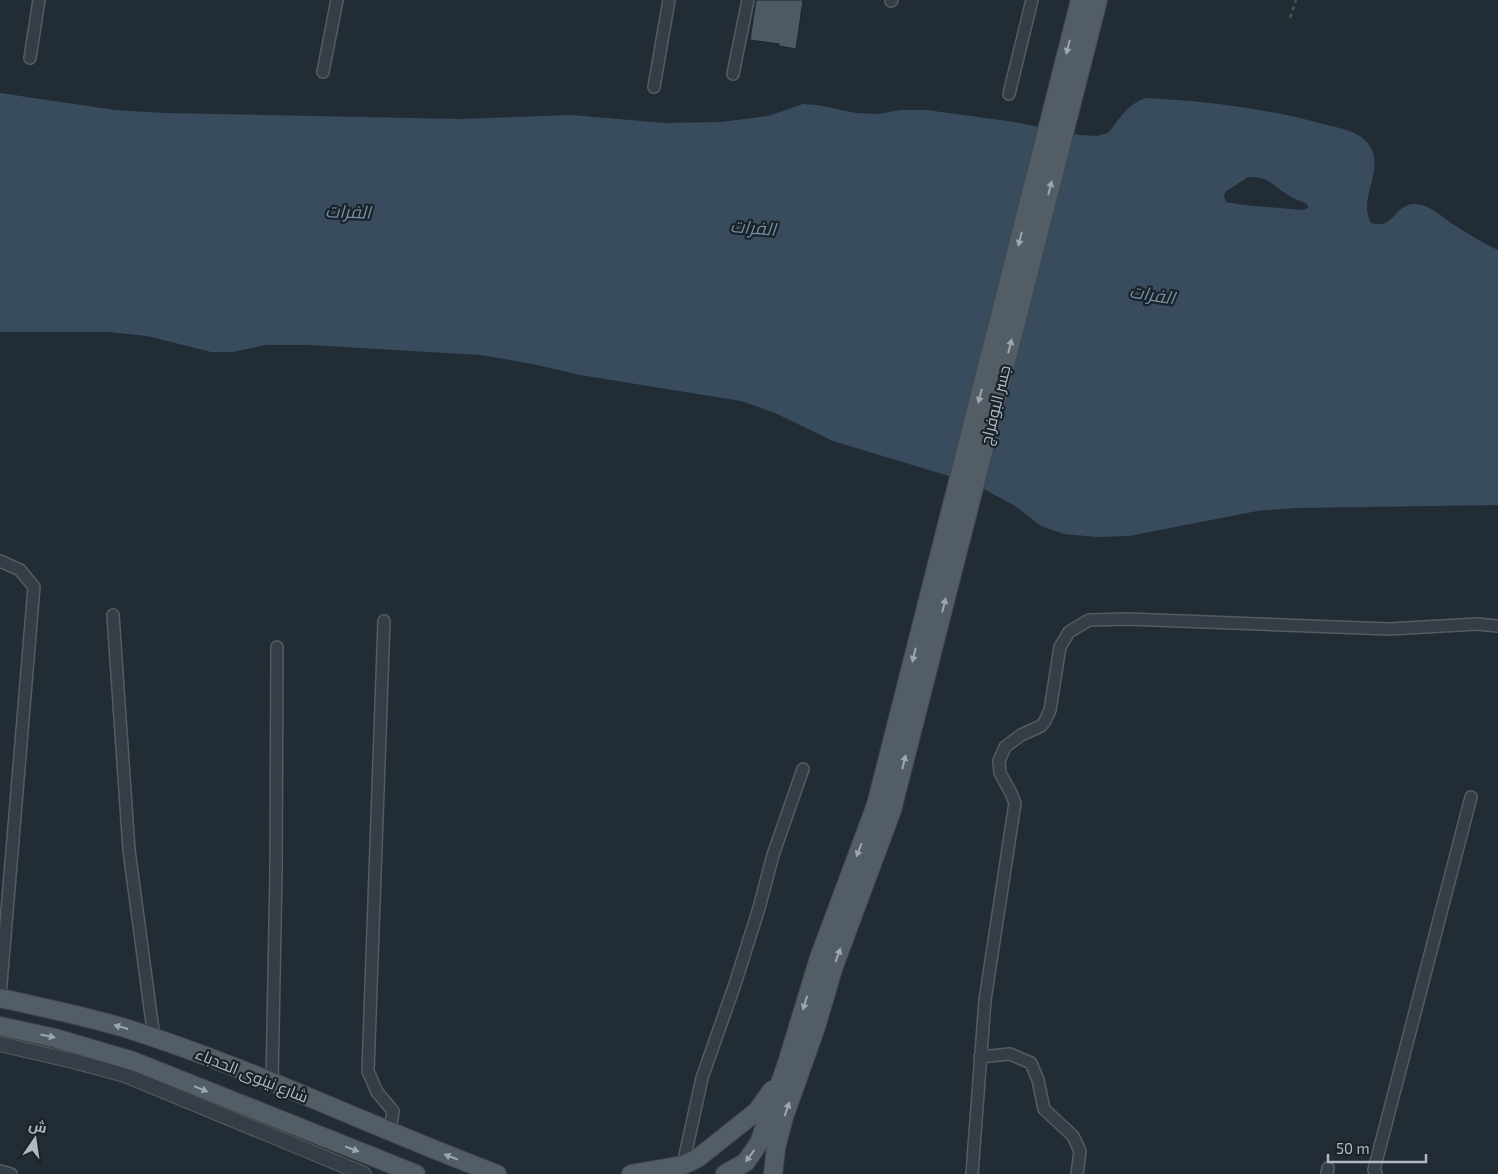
<svg xmlns="http://www.w3.org/2000/svg" width="1498" height="1174" font-family="'Exo 2',Cairo,sans-serif">
<rect width="100%" height="100%" fill="#222c35"/>
<path fill="#394c5d" fill-rule="evenodd" d="M0,93l115,17 49,3 296,6 111,-4 94,8 56,-1 47,-6 35,-12 14,1 39,8 23,1 21,-4h26l82,11 72,14 17,1 11,-3c14,-16 16,-26 37,-35 60,3 120,10 178,26 15,4 38,7 47,22 15,26 -13,53 1,77 23,7 23,-18 43,-19 15,0 26,11 37,19 15,9 31,20 47,27v255l-203,3 -38,3 -128,25 -32,1 -33,-3 -23,-8 -26,-20 -40,-22 -142,-43 -58,-28 -34,-12 -161,-26 -47,-11 -53,-9 -170,-10h-45l-32,7h-22l-64,-16 -38,-4h-109zM1248,177c23,0 23,8 40,18 6,4 13,6 19,9l1,4 -5,2 -60,-5 -17,-3 -2,-5 1,-5z"/>
<path fill="#4d5964" stroke="#1d252c" d="M756,0h47l-7,49 -17,-3v-2l-29,-4z"/>
<g fill="none" stroke-linecap="round" stroke-linejoin="round">
<defs>
<path id="minor" d="M891,1l1,-1
M30,58l9,-58
M323,72l14,-72
M733,74l15,-74
M654,87l15,-87
M1009,94l23,-94
M0,561l20,9 14,17 -34,409
M113,615l16,235 25,188
M384,621l-16,450 9,21 16,19 -3,20
M980,1057l30,-3 21,9 7,17 6,29 29,27 7,15 -3,23
M272,1082l4,-210 1,-225
M683,1165l19,-87 33,-94 24,-76 14,-53 30,-86
M0,1171l11,3
M972,1174l13,-174 30,-197 -4,-10 -11,-20 -1,-12 6,-14 16,-12 20,-9 4,-5 5,-11 10,-63 9,-15 20,-12 39,-1 261,10 88,-5 21,2
M1327,1174l1,-6
M1376,1174l-2,-4 97,-373"/>
<path id="tertiary" d="M0,1044l73,17 52,14 239,99"/>
<path id="primary" d="M0,998c42,9 84,18 125,30 127,40 247,99 372,146
M0,1026l55,12 78,23 283,113
M631,1174l52,-9 15,-7 59,-47 15,-21
M725,1174l21,-12 13,-19 28,-80 32,-105 57,-153 204,-805
M773,1174l3,-26 8,-31 31,-87 19,-64 58,-156 206,-810"/>
</defs>
<use href="#minor" stroke="#535c63" stroke-width="14"/>
<use href="#tertiary" stroke="#535c63" stroke-width="16"/>
<use href="#primary" stroke="#3f474f" stroke-width="20"/>
<path stroke="#435555" stroke-width="2.5" stroke-dasharray="4 4" stroke-linecap="butt" d="M1290,18l6,-18"/>
<use href="#minor" stroke="#353e46" stroke-width="11"/>
<use href="#tertiary" stroke="#353e46" stroke-width="14"/>
<use href="#primary" stroke="#535d66" stroke-width="18"/>
</g>
<defs><path id="oneway-solid" d="M-6-.8H1V-3.2L6.5 0L1 3.2V.8H-6Z" transform="scale(1.25)"/></defs>
<g fill="#9da7b0">
<use href="#oneway-solid" transform="translate(1068 47) rotate(104)"/>
<use href="#oneway-solid" transform="translate(1050 188) rotate(-76)"/>
<use href="#oneway-solid" transform="translate(1020 239) rotate(104)"/>
<use href="#oneway-solid" transform="translate(1010 346) rotate(-76)"/>
<use href="#oneway-solid" transform="translate(980 396) rotate(104)"/>
<use href="#oneway-solid" transform="translate(944 605) rotate(-76)"/>
<use href="#oneway-solid" transform="translate(914 655) rotate(104)"/>
<use href="#oneway-solid" transform="translate(904 762) rotate(-76)"/>
<use href="#oneway-solid" transform="translate(859 850) rotate(111)"/>
<use href="#oneway-solid" transform="translate(838 955) rotate(-70)"/>
<use href="#oneway-solid" transform="translate(805 1003) rotate(107)"/>
<use href="#oneway-solid" transform="translate(121 1027) rotate(-164)"/>
<use href="#oneway-solid" transform="translate(48 1036) rotate(12)"/>
<use href="#oneway-solid" transform="translate(201 1089) rotate(22)"/>
<use href="#oneway-solid" transform="translate(787 1109) rotate(-71)"/>
<use href="#oneway-solid" transform="translate(352 1149) rotate(21)"/>
<use href="#oneway-solid" transform="translate(750 1156) rotate(126)"/>
<use href="#oneway-solid" transform="translate(451 1157) rotate(-159)"/>
</g>
<g text-anchor="middle" stroke-width="4.5" stroke-linejoin="round" paint-order="stroke">
<g font-size="16" fill="#b0b9c2" stroke="#1b232a">
<text transform="translate(995 405) rotate(-76)" y="6">جسر البوفراج</text>
<text transform="translate(252 1075) rotate(22)" y="6">شارع نينوى الحدباء</text>
</g>
<g font-size="18" font-style="italic" fill="#738da3" stroke="#1b232a">
<text transform="translate(348 212) rotate(2)" y="6">الفرات</text>
<text transform="translate(753 228) rotate(5)" y="6">الفرات</text>
<text transform="translate(1152 295) rotate(9)" y="6">الفرات</text>
</g>
</g>
<g transform="translate(35 1139) rotate(13)" stroke="#1b232a" stroke-width="4" paint-order="stroke">
<path d="M0-4L9 19L0 12L-9 19Z" fill="#b0b9c2"/>
<text y="-8" font-size="14" font-weight="bold" text-anchor="middle" fill="#b0b9c2">ش</text>
</g>
<path d="M1328 1154v8h98v-8" fill="none" stroke="#b0b9c2" stroke-width="2.5"/>
<text x="1336" y="1154" font-size="15" fill="#b0b9c2" stroke="#1b232a" stroke-width="4" paint-order="stroke">50 m</text>
</svg>
